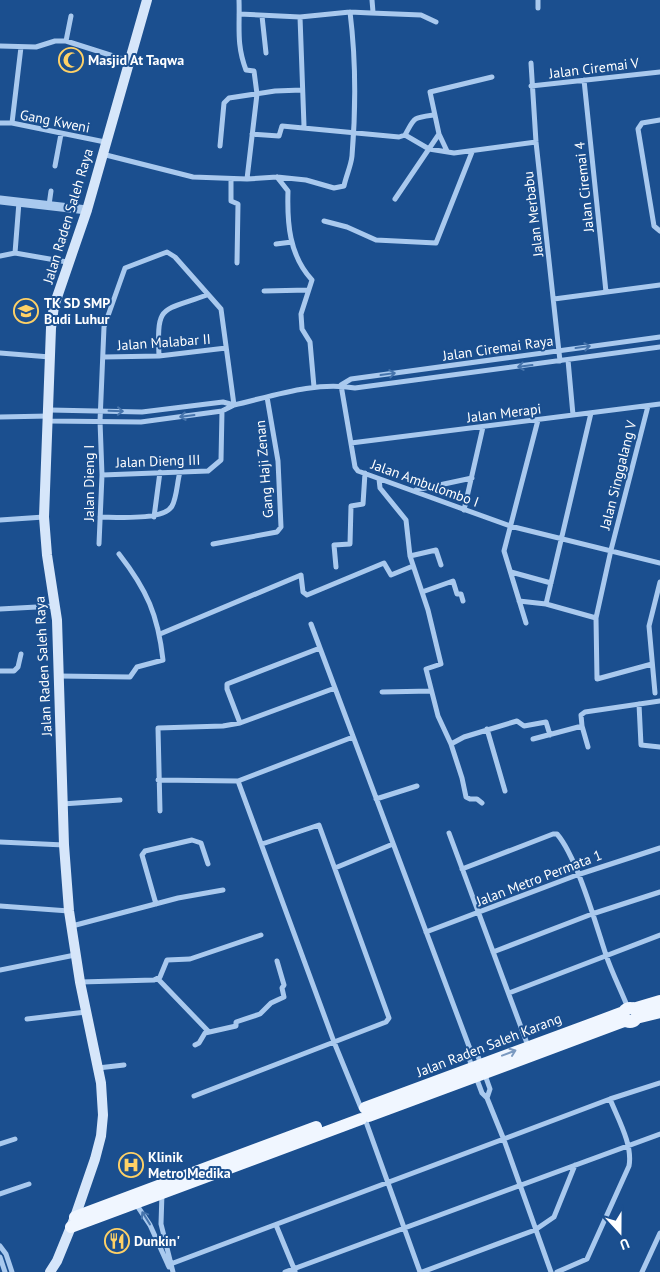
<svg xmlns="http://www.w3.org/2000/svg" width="660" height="1272" font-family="'PT Sans',sans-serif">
<rect width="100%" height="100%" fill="#1b4f8f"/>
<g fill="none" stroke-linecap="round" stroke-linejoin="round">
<path stroke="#a9c9ee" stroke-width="5" d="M239,0c1,26 -3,44 7,70l8,1 3,23 -10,85
M538,8v-8
M371,13l50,2 15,7
M239,14l61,3 50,-5 21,1 2,-1 -1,-12
M262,16l4,37
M300,17l4,109
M66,41l5,-25
M0,46l36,1 19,-6h11l63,20
M531,63l5,79 24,219
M584,80l22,212
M531,86l129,-14
M660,120l-18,3 -4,6 16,97 6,5
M0,123h12l93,19
M12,123l9,-76
M252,134l27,2 3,-10 117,11 6,-2c10,-18 7,-17 29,-20
M405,135l24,14 25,4 82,-11
M220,146l4,-43 5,-5 46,-7 27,-1
M447,151l-8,-17 -9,-42 62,-15
M102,154l91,23 54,2 30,-2 29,3 28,8 10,-2c2,-10 7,-20 8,-30 4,-49 4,-96 -2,-144
M55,166l6,-32
M277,177l11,14c-1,32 1,64 24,89l-11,34 1,15 8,13 4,45
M231,179v22l7,3 -1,59
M395,199l44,-65
M49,205l2,-14
M324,221l23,6 29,13 60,3 36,-91
M276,244l16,-2
M15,253l4,-51
M0,256l15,-3 52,9
M264,291l44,-1
M554,299l106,-14
M0,353l50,4
M159,356c-2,-52 1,-44 48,-61
M104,357l55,-1 67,-8
M568,360l5,55
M341,385l14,82 3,4 152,55 150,37
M341,385l10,-6 309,-42
M648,406l-37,144 -15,68 1,61 55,-15
M50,410l92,2 81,-10 11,3
M0,417l49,-1
M49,421l92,1 81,-11 12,-6c39,-9 81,-24 121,-17l305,-41
M351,443l309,-39
M102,475l106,-4 13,-11 1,-49
M379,479l1,9 26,32 4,36 18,54 13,54 -15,5 12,47 13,28 11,34 4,19 4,2h7l5,4
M416,490l56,-12
M464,510l19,-83
M100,517c15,0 64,4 72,-11 5,-9 5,-24 8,-34
M154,517l6,-45
M0,520l44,-3
M99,544l3,-69 -2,-54 4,-94 21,-59 42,-16 8,5 46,52 13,96
M213,544l64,-12 4,-5 -3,-66 -11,-64
M410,556l26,-6 5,15
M336,567l-2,-22 16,-1 1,-38 12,-2 2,-31
M511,572l40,11
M422,592l31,-11 4,13h4l2,7
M519,601l27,3 50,14
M546,604l45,-191
M0,609l55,-3
M526,623l-22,-72 34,-131
M311,624l159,425 -1,9 3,9
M160,634l141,-59 2,17 4,3 77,-32 7,12 22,-9
M0,671h14l4,-4 3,-13
M59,676l71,1 7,-10 26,-7c-5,-45 -16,-70 -44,-106
M382,692l49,-1
M655,693l-6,-67 11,-44
M639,704l2,41 19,2
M240,723l-13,-34v-5l93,-36
M487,729l18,62
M533,739l49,-13
M451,744l13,-7 53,-16 7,5 22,-4 4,13
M588,747l-6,-21 -1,-11 4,-3 75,-11
M158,780l80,1 115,-44
M238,781l96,261 27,66
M376,799l41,-13
M62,804l58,-4
M160,811l-2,-83 65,-2 17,-3 95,-35
M449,833l79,213
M0,842l64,3
M335,868l58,-24
M462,869l91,-35h4c20,23 39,91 49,121 6,18 15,35 22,53
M156,904l-14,-49 3,-4 47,-11 9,3 7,21
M0,906l69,5
M72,926l106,-28 45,-8
M426,932l151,-57 83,-27
M493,952l99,-38 68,-22
M0,970l75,-15
M158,979l50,52
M80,982l74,-2 6,-3 7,-17 23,-1 71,-24
M509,993l151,-58
M27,1019l59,-7
M195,1045l4,-2 6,-10 31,-7v-4l24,-8 11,-11 13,-6 -2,-9 2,-3 -7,-24
M470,1049l7,5 4,10
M98,1068l26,-3
M485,1075l5,14 -3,9
M476,1077l6,16 5,5 17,42 47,132
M194,1096l192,-74 3,-4 -70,-193 -57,19
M365,1119l55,153
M0,1144l15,-5
M162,1193l-1,31 12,48
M0,1194l29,-10
M136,1204l14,21 19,42
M276,1225l19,46
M0,1246l6,8 6,18
M0,1257l5,15
M168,1265l442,-166 50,-16
M285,1272l375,-138
M422,1272l113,-42 19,-13 21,-52
M557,1272l30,-13 42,-93c4,-21 -11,-47 -19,-67
M642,1272l18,-39"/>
<path stroke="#a9c9ee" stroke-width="9" d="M0,200l87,10"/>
<path stroke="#d6e6fa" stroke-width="10" d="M50,1272l7,-11 18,-44 20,-58 6,-23 2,-21 -2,-32 -21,-101 -11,-71 -5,-66 -7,-225 -10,-65 -3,-38 7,-189 3,-22 33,-96 60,-210"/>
<path stroke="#f0f6ff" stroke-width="12" d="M623 1015a7 7 0 1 1 14 0a7 7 0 1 1-14 0Z
M633,1009l27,-8
M636,1018l24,-6
M365,1108l259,-96
M369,1116l258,-96
M75,1217l241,-90
M71,1227l290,-108"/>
</g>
<defs><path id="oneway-shaft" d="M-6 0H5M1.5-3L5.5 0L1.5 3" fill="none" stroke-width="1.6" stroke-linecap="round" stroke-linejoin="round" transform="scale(1.25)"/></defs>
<g stroke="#4674ac">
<use href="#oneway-shaft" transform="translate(583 347) rotate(-8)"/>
<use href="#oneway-shaft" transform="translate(525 366) rotate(173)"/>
<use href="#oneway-shaft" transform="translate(388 374) rotate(-8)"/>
<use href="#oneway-shaft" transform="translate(116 411) rotate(2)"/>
<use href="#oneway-shaft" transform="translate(187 416) rotate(173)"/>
<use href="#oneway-shaft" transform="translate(146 1218) rotate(-122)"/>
</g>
<use stroke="#7b9ac1" href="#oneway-shaft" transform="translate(509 1053) rotate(-21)"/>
<defs>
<symbol id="mosque-ring" viewBox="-11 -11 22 22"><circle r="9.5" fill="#1b4f8f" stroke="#ffd166" stroke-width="1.5"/><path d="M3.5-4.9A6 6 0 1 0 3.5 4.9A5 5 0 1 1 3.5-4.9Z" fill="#ffd166"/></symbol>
<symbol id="school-ring" viewBox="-11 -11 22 22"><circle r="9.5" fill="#1b4f8f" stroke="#ffd166" stroke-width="1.5"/><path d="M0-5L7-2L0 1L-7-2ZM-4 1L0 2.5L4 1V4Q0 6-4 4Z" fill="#ffd166"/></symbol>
<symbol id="hospital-ring" viewBox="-11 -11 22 22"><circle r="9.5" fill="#1b4f8f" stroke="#ffd166" stroke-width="1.5"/><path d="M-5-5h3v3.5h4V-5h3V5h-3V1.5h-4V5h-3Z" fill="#ffd166"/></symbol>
<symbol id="restaurant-ring" viewBox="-11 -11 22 22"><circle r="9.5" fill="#1b4f8f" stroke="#ffd166" stroke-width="1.5"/><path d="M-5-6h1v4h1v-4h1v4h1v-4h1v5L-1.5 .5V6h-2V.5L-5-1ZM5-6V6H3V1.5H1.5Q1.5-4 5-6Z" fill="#ffd166"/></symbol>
</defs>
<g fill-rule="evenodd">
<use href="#mosque-ring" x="57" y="46" width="28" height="28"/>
<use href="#school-ring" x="12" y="297" width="28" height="28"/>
<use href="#hospital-ring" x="117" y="1151" width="28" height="28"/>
<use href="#restaurant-ring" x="103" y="1227" width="28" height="28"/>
</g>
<g text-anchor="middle" stroke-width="4" stroke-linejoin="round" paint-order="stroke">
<g font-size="14" font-weight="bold" fill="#fff" stroke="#1b4f8f" text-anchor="start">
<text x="88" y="65">Masjid At Taqwa</text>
<text x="44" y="308">TK SD SMP<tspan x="44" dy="16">Budi Luhur</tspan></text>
<text x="148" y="1162">Klinik<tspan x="148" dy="16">Metro Medika</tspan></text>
<text x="134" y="1246">Dunkin'</text>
</g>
<g font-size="14" fill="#fff" stroke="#1b4f8f">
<text transform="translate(594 68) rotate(-7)" y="5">Jalan Ciremai V</text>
<text transform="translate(55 121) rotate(11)" y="5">Gang Kweni</text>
<text transform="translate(584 187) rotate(-96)" y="5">Jalan Ciremai 4</text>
<text transform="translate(533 214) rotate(-97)" y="5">Jalan Merbabu</text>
<text transform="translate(68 216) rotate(-73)" y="5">Jalan Raden Saleh Raya</text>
<text transform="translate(164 342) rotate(-4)" y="5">Jalan Malabar II</text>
<text transform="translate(498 348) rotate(-8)" y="5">Jalan Ciremai Raya</text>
<text transform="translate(504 413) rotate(-7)" y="5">Jalan Merapi</text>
<text transform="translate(158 461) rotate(-2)" y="5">Jalan Dieng III</text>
<text transform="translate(264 469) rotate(-95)" y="5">Gang Haji Zenan</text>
<text transform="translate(618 475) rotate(-76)" y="5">Jalan Singgalang V</text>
<text transform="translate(89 483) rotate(-90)" y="5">Jalan Dieng I</text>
<text transform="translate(425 483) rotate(20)" y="5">Jalan Ambulombo I</text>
<text transform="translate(43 666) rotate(-93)" y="5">Jalan Raden Saleh Raya</text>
<text transform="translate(539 878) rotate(-21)" y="5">Jalan Metro Permata 1</text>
<text transform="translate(489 1045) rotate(-21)" y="5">Jalan Raden Saleh Karang</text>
</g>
</g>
<g transform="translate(620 1232) rotate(159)" stroke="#1b4f8f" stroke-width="4" paint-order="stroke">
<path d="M0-4L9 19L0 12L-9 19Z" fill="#ffffff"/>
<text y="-8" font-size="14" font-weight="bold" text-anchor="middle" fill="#ffffff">U</text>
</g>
</svg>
